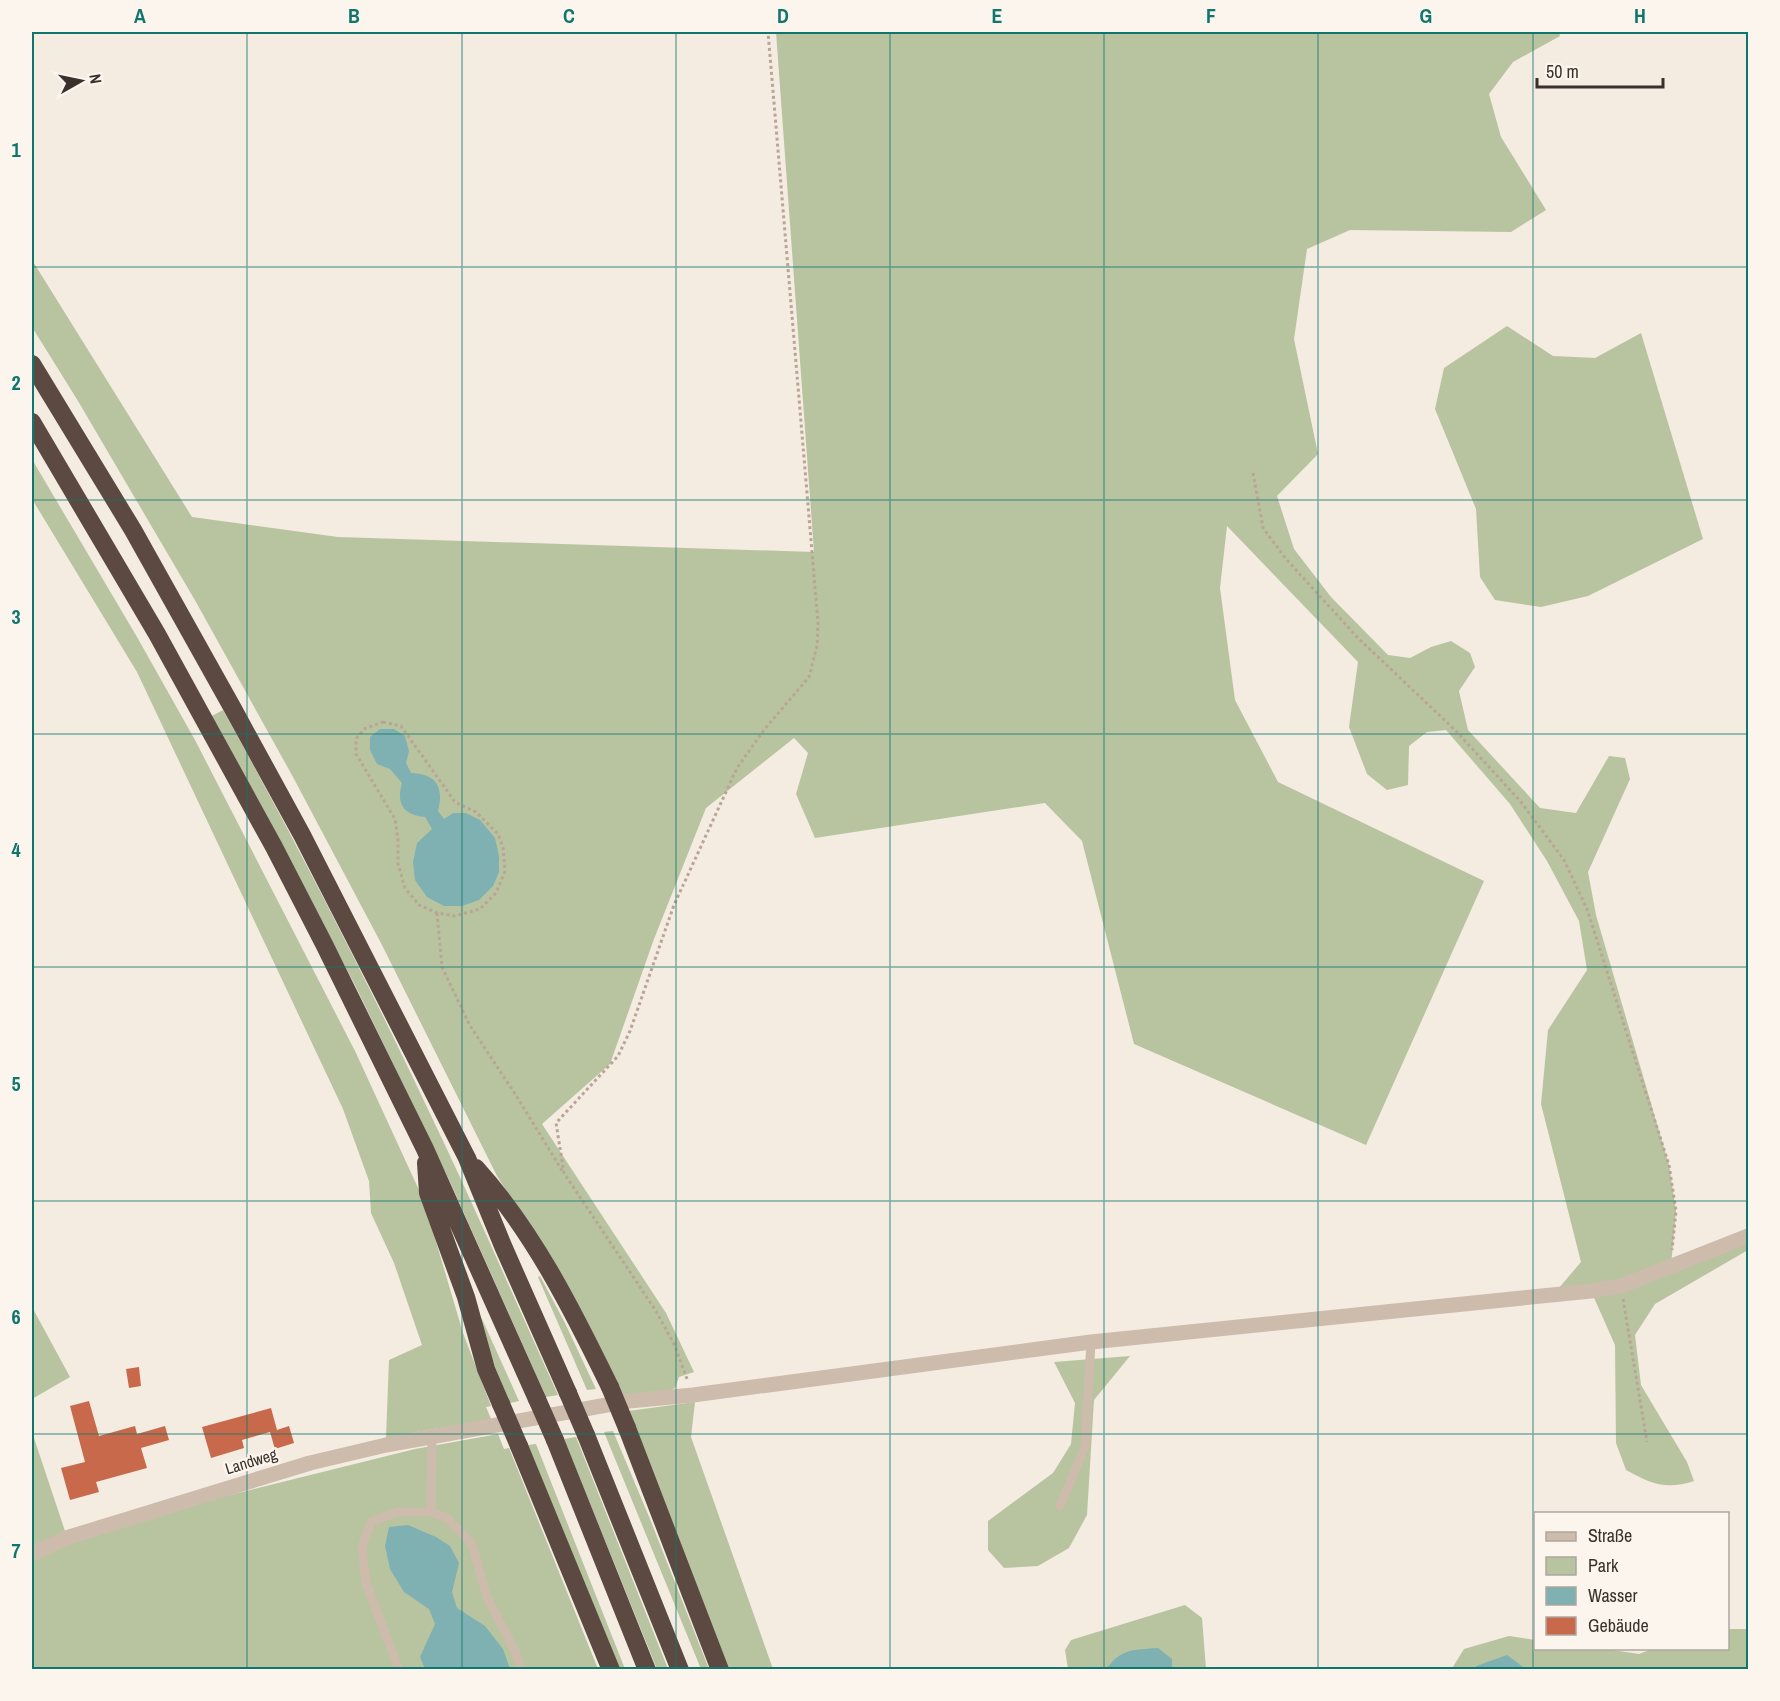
<svg xmlns="http://www.w3.org/2000/svg" width="1780" height="1701" font-family="'Archivo Narrow',sans-serif">
<rect width="100%" height="100%" fill="#f4ebe1"/>
<path fill="#b8c4a0" d="M776,32h783l1,4 -47,26 -24,32 12,43 45,73 -35,22 -161,-2 -43,19 -13,90 24,115 -41,42 17,53 37,48 57,58 22,3 21,-11 20,-6 19,12 5,14 -16,24 9,39 72,78 36,5 33,-57 16,2 5,21 -42,93 8,43 73,250 7,46 -5,55 77,-30v14l-93,54 -20,31 6,50 46,77 7,19c-28,9 -43,3 -68,-11l-10,-27 -1,-98 -24,-54 -38,4 28,-33 -40,-158 7,-74 39,-60 -8,-49 -32,-60 -37,-57 -64,-74 -19,2 -18,14 -1,39 -21,5 -20,-16 -18,-47 9,-65 -131,-136 -7,62 15,112 43,82 206,99 -118,264 -232,-101 -52,-203 -37,-38 -230,35 -19,-44 12,-41 -14,-15 -88,70 -52,131 -44,125 -68,60 124,189 28,59 -15,5 -4,11 -8,5 -43,5 -56,-108 -71,-114 -115,-231 -89,-168 -97,-175 -118,-201 -46,-74v-67l160,257 146,20 476,15z
M1507,326l46,30 42,2 46,-25 62,206 -115,57 -47,11 -46,-7 -15,-23 -4,-68 -41,-100 9,-41z
M33,461l104,176 58,103 161,313 68,148 39,132 28,73 -5,1 6,14 -59,8 -47,9 3,-78 33,-15 -28,-82 -23,-50 -2,-32 -26,-72 -206,-437 -105,-173z
M223,710c79,142 152,286 221,433 39,83 76,168 114,252l-12,2 -95,-213 -96,-199 -143,-269z
M540,1276l25,47 31,66 -9,1 -49,-113z
M32,1307l38,70 -38,22z
M479,1319h3l37,82 -9,2 -20,-48z
M1130,1356l-36,44 -7,115 -18,33 -31,18 -34,2 -16,-18v-29l65,-48 18,-29 4,-41 -21,-41z
M695,1402l-4,35 82,232h-45l-100,-258z
M613,1431l37,88 59,150h-8l-97,-237z
M32,1432l37,111 157,-47 189,-47 83,-15 6,15 5,-1 89,221h-566z
M576,1437l92,232h-11l-93,-230z
M536,1444l89,225h-5l-92,-224z
M1185,1605l17,13 4,51h-34v-10l-61,4 -5,6h-38l-3,-19 6,-10z
M1728,1629h20v40h-222l-19,-13 -31,10 -2,3 -23,1 13,-21 45,-13 26,4 1,8h63l40,6 13,-5 76,-1z"/>
<path fill="#7fb0b2" d="M380,729h14l11,7 4,15 -3,12 5,10c26,1 33,14 27,38l6,8 9,-6h13l14,7 15,18 4,18v16l-6,14 -14,14 -17,6h-18l-17,-9 -12,-17 -2,-18 4,-19 15,-14 -7,-12c-22,-2 -29,-13 -23,-34l-12,-14 -13,-5 -7,-14v-13z
M408,1525l28,12 14,9 9,17 -7,29 5,16 28,18 18,23 7,20h-85l-5,-12 15,-33 -6,-15 -25,-17 -14,-23 -5,-23 4,-19z
M1158,1648l14,11v10h-66c16,-21 27,-19 52,-21z
M1507,1655l19,14h-52l2,-3z"/>
<path fill="#c8694b" d="M139,1367l2,19 -12,2 -3,-19z
M89,1401l10,35 36,-10 2,8 28,-8 4,14 -28,8 6,20 -51,14 3,10 -29,8 -9,-32 24,-6 -15,-56z
M271,1408l6,22 12,-4 5,17 -19,6 -5,-17 -28,8 2,8 -33,10 -9,-31z"/>
<g fill="none" stroke-linecap="round" stroke-linejoin="round">
<path stroke="#b9a596" stroke-width="3" stroke-dasharray="3 3" stroke-linecap="butt" d="M1253,473l10,55 23,31 72,79 98,93 65,71 43,58 23,49 82,256 7,46 -4,39
M383,722l18,4 54,76 21,10 22,22 5,13 2,24 -9,22 -16,16 -25,7 -18,-3 -18,-8 -14,-17 -7,-24v-24l-3,-21 -39,-65v-15l8,-10z
M437,913l5,54 27,57 48,73 46,75
M1623,1299l24,143
M687,1379l-12,-33 -19,-35 -92,-138 -8,-50 62,-67 12,-25 44,-126 63,-137 27,-38 45,-53 8,-31 1,-23 -50,-591"/>
<path stroke="#cdbbac" stroke-width="9" d="M1060,1506l25,-59 6,-105
M431,1512l1,-76
M399,1670l-33,-87 -4,-36 9,-25 26,-10h34l16,6 25,26 15,53 29,56 5,17"/>
<path stroke="#cdbbac" stroke-width="15" d="M32,1554l34,-16 244,-75 76,-18 243,-44 64,-6 398,-53 500,-51 30,-5 127,-50"/>
<path stroke="#5c4a42" stroke-width="18" d="M32,364l101,166 99,177 70,128 165,323 36,88 65,147
M32,422l125,212 117,213 50,97 101,205 112,250
M426,1163l2,30 38,104 20,72 15,35
M476,1168c57,63 97,143 134,219
M627,1428l93,242
M586,1435l94,235
M555,1440l92,230
M519,1446l92,224"/>
<path stroke="#5c4a42" stroke-width="18" d="M610,1387l17,41
M568,1393l18,42
M537,1399l18,41
M501,1404l18,42"/>
</g>
<path fill="none" stroke="#0f766e" stroke-width="1.5" stroke-opacity="0.55" d="M247,32v1638M462,32v1638M676,32v1638M890,32v1638M1104,32v1638M1318,32v1638M1533,32v1638M32,267h1716M32,500h1716M32,734h1716M32,967h1716M32,1201h1716M32,1434h1716"/>
<g text-anchor="middle" stroke-width="5" stroke-linejoin="round" paint-order="stroke">
<g font-size="16" fill="#3b302b" stroke="#fbf5ee">
<text transform="translate(251 1461) rotate(-17)" y="6">Landweg</text>
</g>
</g>
<rect width="1780" height="1701" fill="none" stroke="#fbf5ee" stroke-width="66"/>
<rect x="1534" y="1512" width="195" height="138" fill="#fbf5ee" stroke="#aea6a0" stroke-width="1.5"/>
<rect x="1546" y="1532" width="30" height="9" fill="#cdbbac" stroke="#aea6a0" stroke-width="1.5"/>
<text x="1588" y="1542" font-size="18" fill="#3b302b">Straße</text>
<rect x="1546" y="1557" width="30" height="18" fill="#b8c4a0" stroke="#aea6a0" stroke-width="1.5"/>
<text x="1588" y="1572" font-size="18" fill="#3b302b">Park</text>
<rect x="1546" y="1587" width="30" height="18" fill="#7fb0b2" stroke="#aea6a0" stroke-width="1.5"/>
<text x="1588" y="1602" font-size="18" fill="#3b302b">Wasser</text>
<rect x="1546" y="1617" width="30" height="18" fill="#c8694b" stroke="#aea6a0" stroke-width="1.5"/>
<text x="1588" y="1632" font-size="18" fill="#3b302b">Gebäude</text>
<g transform="translate(81 81) rotate(81)" stroke="#fbf5ee" stroke-width="4.5" paint-order="stroke">
<path d="M0-4.5L10 22L0 15L-10 22Z" fill="#3b302b"/>
<text y="-9" font-size="16" font-weight="bold" text-anchor="middle" fill="#3b302b">N</text>
</g>
<path d="M1537 78v9h126v-9" fill="none" stroke="#3b302b" stroke-width="3"/>
<text x="1546" y="78" font-size="18" fill="#3b302b" stroke="#fbf5ee" stroke-width="4.5" paint-order="stroke">50 m</text>
<rect x="33" y="33" width="1714" height="1635" fill="none" stroke="#0f766e" stroke-width="2"/>
<g font-size="20" text-anchor="middle" font-weight="bold" fill="#0f766e">
<text x="140" y="23">A</text>
<text x="354" y="23">B</text>
<text x="569" y="23">C</text>
<text x="783" y="23">D</text>
<text x="997" y="23">E</text>
<text x="1211" y="23">F</text>
<text x="1426" y="23">G</text>
<text x="1640" y="23">H</text>
<text x="16" y="157">1</text>
<text x="16" y="390">2</text>
<text x="16" y="624">3</text>
<text x="16" y="857">4</text>
<text x="16" y="1091">5</text>
<text x="16" y="1324">6</text>
<text x="16" y="1558">7</text>
</g>
</svg>
